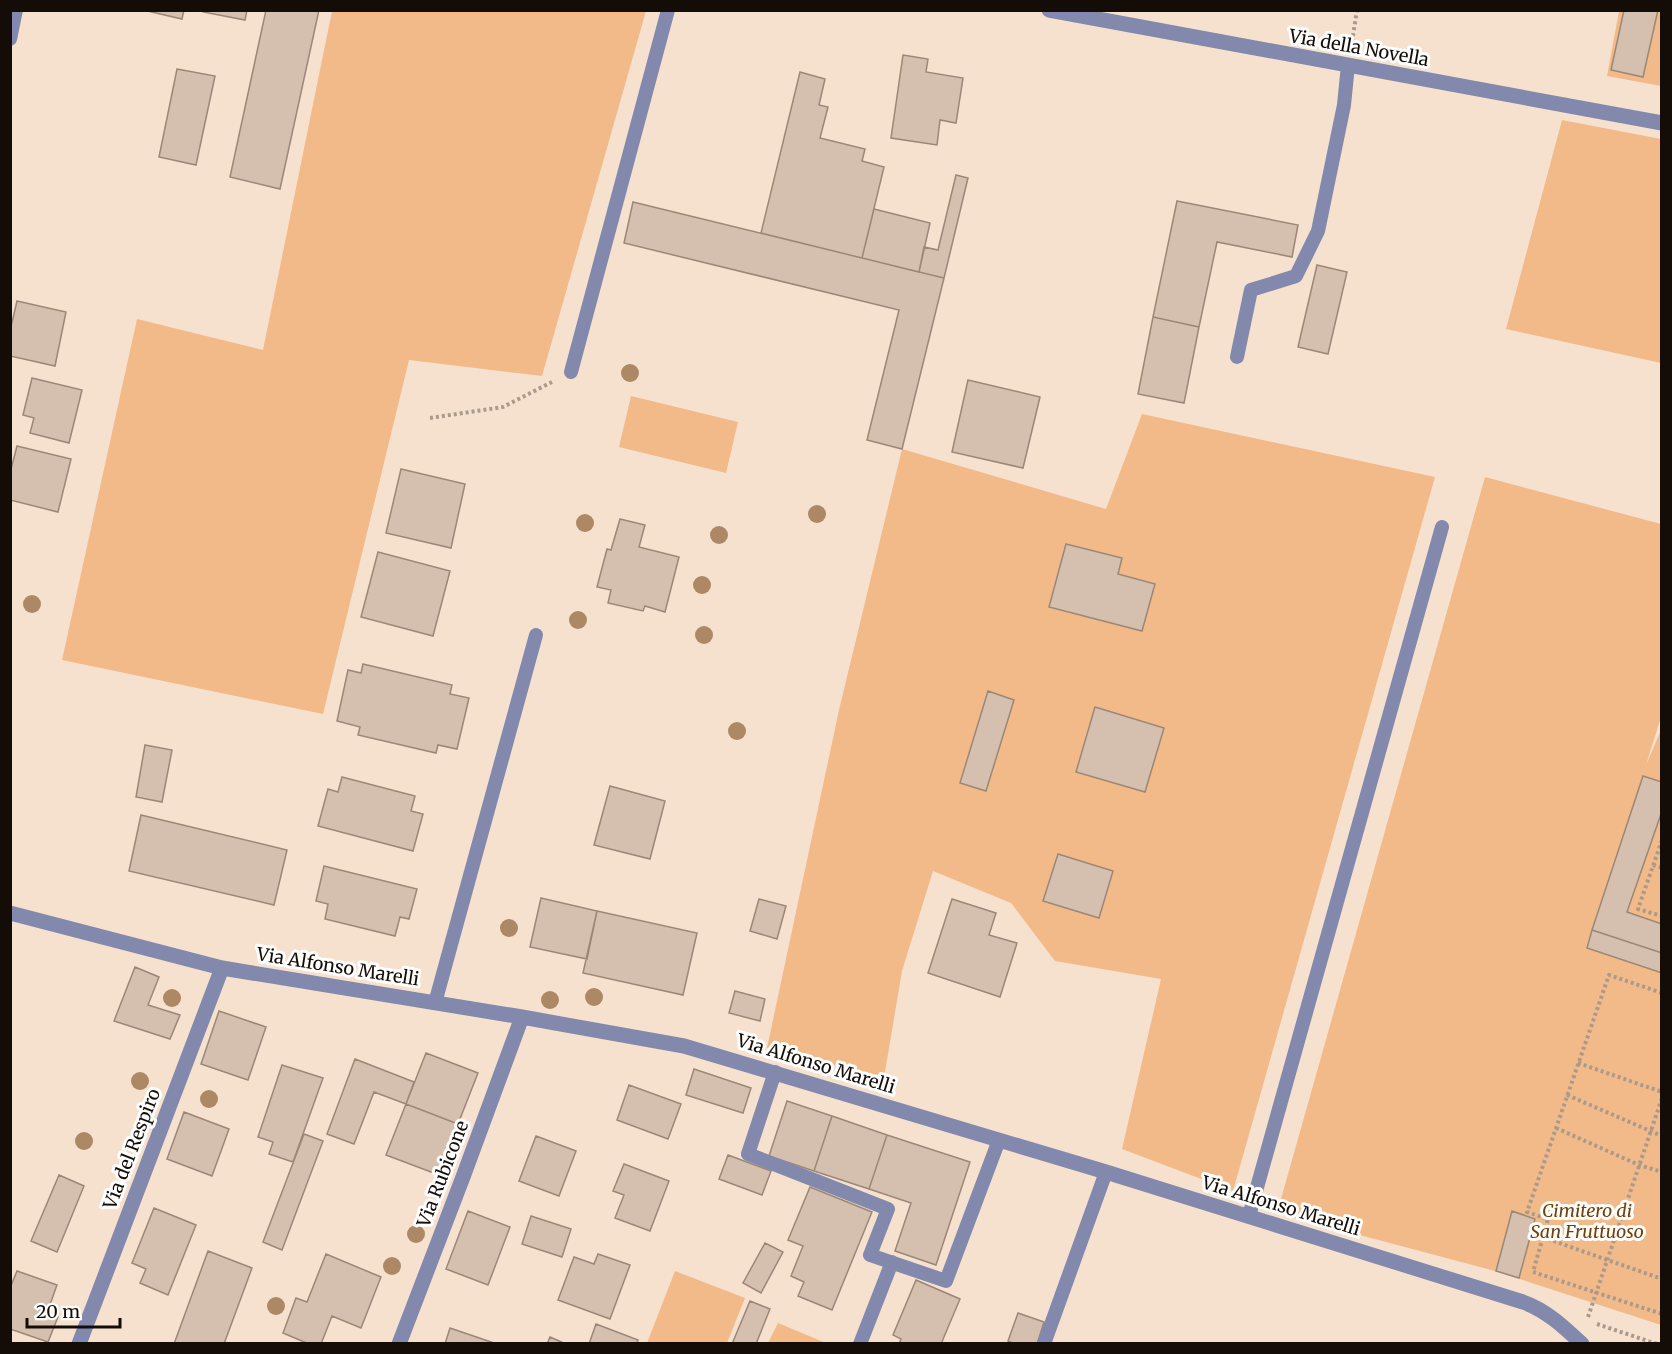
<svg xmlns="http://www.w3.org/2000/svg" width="1672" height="1354" font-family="Merriweather,serif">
<rect width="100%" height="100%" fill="#f6e1cf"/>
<path fill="#f2ba89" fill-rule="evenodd" d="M332,11h314l-104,365 -133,-16 -86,354 -261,-54 75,-341 126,31z
M1619,11h42v75l-54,-10z
M1562,120l99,19v224l-155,-34z
M631,396l107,26 -12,51 -107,-26z
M1142,414l293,63 -202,714 -111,-42 39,-170 -106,-18 -44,-58 -78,-32 -31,100 -18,107 -117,-30 72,-338 63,-261 204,60zM1066,544l56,14 -4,16 37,10 -13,47 -93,-24zM988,692l26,8 -28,91 -26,-8zM1095,707l69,21 -19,64 -69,-20zM1058,854l55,17 -14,47 -55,-17z
M1485,477l176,47v193l-15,48 15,-35v595l-166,-54 -218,-58z
M675,1271l70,27 -18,45h-80z
M778,1323l48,20h-58z"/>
<path fill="#d5c0af" stroke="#9b8777" stroke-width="1.5" d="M143,10h41l-2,9z
M203,10h44l-2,10 -42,-8z
M266,10h53l-39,179 -50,-12z
M1624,10h34l-15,67 -32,-7z
M903,55l25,4 -2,13 37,6 -7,45 -16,-3 -3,25 -46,-7z
M177,69l38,7 -19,89 -37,-8z
M800,72l25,7 -6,26 9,2 -8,31 45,11 -3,12 22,6 -22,91 -101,-25z
M956,175l12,3 -24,100 -25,-6 5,-25 14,3z
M1177,201l121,24 -6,32 -75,-15 -18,85 -46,-10z
M633,202l311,76 -42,171 -35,-9 32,-130 -275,-67z
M874,209l56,14 -11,49 -57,-14z
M1317,265l30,7 -19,82 -30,-7z
M17,301l49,11 -11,54 -45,-10v-25z
M1153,317l46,10 -15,76 -46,-9z
M32,378l50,12 -13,53 -39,-10 4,-15 -11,-3z
M968,380l72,17 -17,71 -71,-16z
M17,446l54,13 -13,53 -48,-12v-27z
M401,469l64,15 -14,64 -65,-15z
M620,519l25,6 -6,22 40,10 -14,55 -20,-6 -2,5 -35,-8 3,-13 -14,-3 10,-38 4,1z
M1066,544l56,14 -4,16 37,10 -13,47 -93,-24z
M378,552l72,19 -17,65 -72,-19z
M363,664l89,21 -2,9 19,4 -12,51 -19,-4 -2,8 -78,-18 2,-8 -23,-6 11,-51 13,3z
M988,691l26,9 -28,91 -26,-8z
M1095,707l69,21 -19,64 -69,-20z
M145,745l27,5 -10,52 -26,-5z
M1643,776l19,6v29l-35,101 35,12v29l-70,-23z
M342,777l73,19 -4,15 12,3 -10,37 -95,-25 10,-37 10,3z
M610,786l55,15 -15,58 -56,-14z
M141,815l146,35 -13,55 -145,-34z
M1058,854l55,17 -14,47 -56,-17z
M324,866l93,23 -8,30 -9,-2 -5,19 -70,-17 3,-15 -12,-3z
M541,898l56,13 -10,48 -57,-12z
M759,899l27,7 -9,33 -27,-8z
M952,899l44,14 -7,22 28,8 -17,54 -72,-24z
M597,911l100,22 -14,62 -100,-22z
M1592,930l70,23v20l-75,-25z
M135,967l24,10 -11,28 32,10 -10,24 -56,-18z
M735,991l30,8 -5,22 -31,-8z
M219,1011l47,16 -18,53 -47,-16z
M426,1053l52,20 -20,51 -52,-20z
M355,1059l59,23 -8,22 -32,-12 -20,52 -27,-10z
M282,1065l41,13 -30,84 -24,-8 4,-12 -15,-5z
M694,1069l57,19 -8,25 -57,-18z
M629,1085l52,19 -13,35 -51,-19z
M787,1101l45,15 -18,55 -45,-15z
M406,1104l52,20 -19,51 -53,-20z
M184,1112l45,17 -17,47 -45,-17z
M832,1116l55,19 -18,54 -55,-18z
M304,1134l19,7 -41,109 -19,-8z
M887,1135l83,27 -34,103 -41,-14 16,-48 -42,-14z
M536,1136l40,15 -17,45 -40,-15z
M728,1155l43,16 -9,24 -43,-16z
M624,1164l45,17 -19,50 -35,-13 9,-23 -11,-4z
M59,1175l25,11 -27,66 -26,-11z
M810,1187l62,25 -40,98 -34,-14 6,-14 -13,-6 12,-30 -15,-6z
M154,1208l42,17 -28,70 -28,-12 6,-14 -14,-6z
M468,1211l42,16 -22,58 -42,-16z
M1512,1211l23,8 -16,59 -23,-7z
M531,1216l40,13 -9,28 -40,-13z
M765,1243l18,9 -22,41 -18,-10z
M208,1251l44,17 -28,76h-50z
M326,1254l55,23 -20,51 -29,-12 -11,28h-12l-26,-11 13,-35 11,4z
M598,1254l32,11 -20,54 -52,-19 16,-43 20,7z
M17,1271l40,14 -10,28 11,4 -10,25 -38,-13v-41z
M916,1280l44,19 -19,45h-42l2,-5 -8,-4z
M750,1301l20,8 -14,35h-24z
M1018,1313l26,9 -7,22h-22l-7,-3z
M596,1324l42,16 -1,4h-48z
M450,1328l47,16h-52z
M550,1337l16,7h-19z"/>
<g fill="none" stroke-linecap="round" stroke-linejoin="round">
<path stroke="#ab9a8c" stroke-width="4" stroke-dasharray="3 3" stroke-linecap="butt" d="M1352,42l5,-32
M430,418l73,-11 49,-25
M1662,840l-24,69 24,7
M1653,865l9,3
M1662,993l-53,-18 -82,237 21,7 -15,53 129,42
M1578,1063l84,29
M1567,1095l95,41
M1556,1128l83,37 23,7
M1542,1237l120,42
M1588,1317l74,-219
M1597,1324l60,20"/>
<path stroke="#8289ac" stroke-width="14" d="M10,39l6,-29
M1237,357l14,-67 45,-14 22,-45 26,-126 4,-40
M571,372l97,-362
M435,1003l101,-368
M775,1072l-27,82 140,55 -18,46 76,26 53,-141
M1249,1216l193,-689
M860,1344l32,-82
M1044,1344l62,-172"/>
<path stroke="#8289ac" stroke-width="15" d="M1049,10l613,113
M10,913l212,55 300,49 162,29 422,126 417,130c23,8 41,25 59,42
M79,1344l143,-376
M399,1344l64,-167 59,-160"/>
</g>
<g fill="#ac8864">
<circle cx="630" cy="373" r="9"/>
<circle cx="817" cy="514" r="9"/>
<circle cx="585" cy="523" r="9"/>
<circle cx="719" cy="535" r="9"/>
<circle cx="702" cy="585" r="9"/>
<circle cx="32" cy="604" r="9"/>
<circle cx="578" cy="620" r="9"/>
<circle cx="704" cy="635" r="9"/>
<circle cx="737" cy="731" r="9"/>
<circle cx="509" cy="928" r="9"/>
<circle cx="594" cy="997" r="9"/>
<circle cx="172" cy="998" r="9"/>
<circle cx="550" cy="1000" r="9"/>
<circle cx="140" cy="1081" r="9"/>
<circle cx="209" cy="1099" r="9"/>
<circle cx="84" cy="1141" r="9"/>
<circle cx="416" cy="1234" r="9"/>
<circle cx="392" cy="1266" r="9"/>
<circle cx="276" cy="1306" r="9"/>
</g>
<g text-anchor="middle" stroke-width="6" stroke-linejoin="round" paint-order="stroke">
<g font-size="18" fill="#140d07" stroke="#fff">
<text transform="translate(1359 48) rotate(10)" y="6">Via della Novella</text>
<text transform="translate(338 967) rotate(9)" y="6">Via Alfonso Marelli</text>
<text transform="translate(816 1064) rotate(17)" y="6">Via Alfonso Marelli</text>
<text transform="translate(132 1149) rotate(-69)" y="6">Via del Respiro</text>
<text transform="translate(443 1174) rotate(-69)" y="6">Via Rubicone</text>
<text transform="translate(1281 1206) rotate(17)" y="6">Via Alfonso Marelli</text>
</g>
<g font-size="18" font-style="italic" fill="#70400d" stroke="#fff">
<text x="1587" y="1217">Cimitero di<tspan x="1587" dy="21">San Fruttuoso</tspan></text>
</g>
</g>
<rect width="1672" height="1354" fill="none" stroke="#140d07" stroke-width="24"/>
<path d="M27 1318v9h93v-9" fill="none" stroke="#140d07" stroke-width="3"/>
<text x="36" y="1318" font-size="18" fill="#140d07" stroke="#ffffff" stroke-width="4.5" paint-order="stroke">20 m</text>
</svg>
